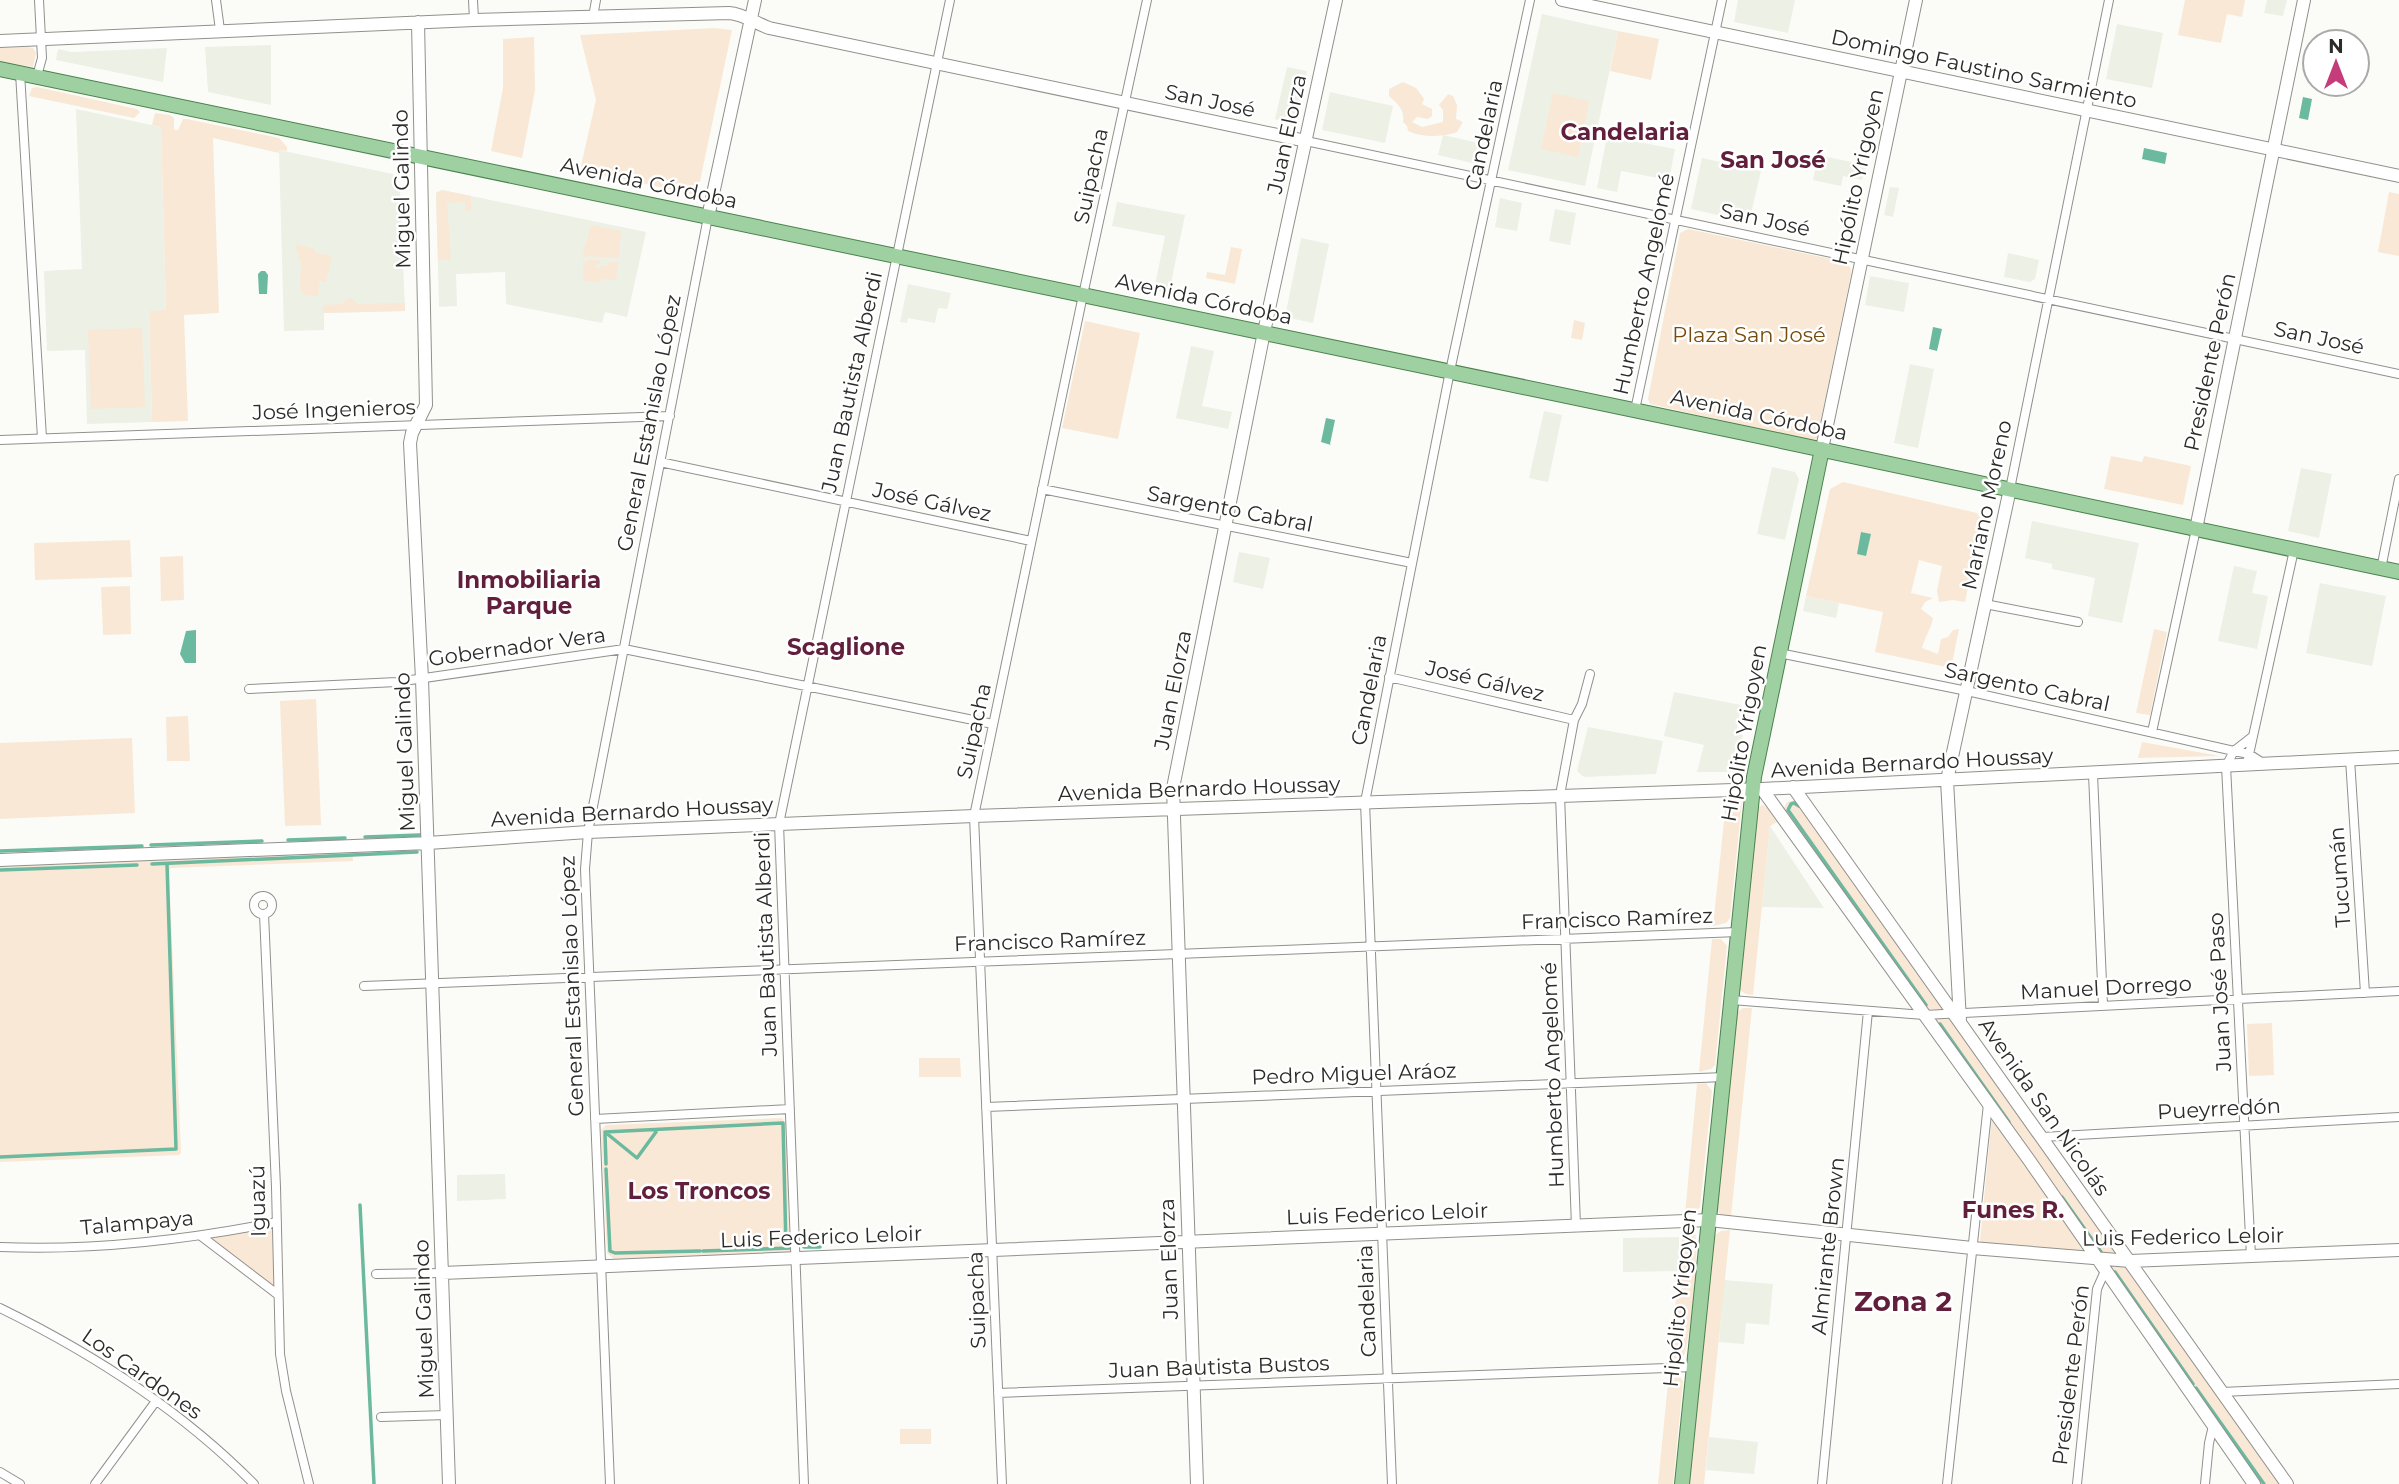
<svg xmlns="http://www.w3.org/2000/svg" width="2399" height="1484" font-family="Montserrat,sans-serif">
<rect width="100%" height="100%" fill="#fbfcf8"/>
<path fill="#edf0e5" d="M1738,0h57l-7,33 -54,-11z
M2267,0h20l-4,16 -19,-3z
M1542,14l76,17 -33,155 -77,-16z
M2117,24l46,9 -11,55 -46,-9z
M271,45v60l-63,-13 -3,-45z
M167,48l-4,34 -107,-22 2,-11 14,3z
M1287,67l20,4 -12,53 -20,-5z
M1330,92l63,14 -8,37 -63,-13z
M76,109l85,18 5,184 -17,1 3,110 -65,2 -2,-74 -38,1 -3,-80 38,-2z
M1443,135l40,9 -4,16 -7,3 -34,-8z
M1607,136l68,13 -6,31 -48,-9 -4,21 -20,-4z
M279,150l114,24 7,13 5,124 -81,2v17l-40,1z
M1818,155l48,10 -4,15 -19,-4 -2,10 -28,-6z
M1702,158l59,13 -12,51 -58,-13z
M1890,187l9,1 -6,29 -9,-2z
M442,190l204,42 -19,85 -22,-5 -3,11 -96,-19 -1,-32 -49,2 1,32 -18,1 -3,-114z
M1500,198l22,5 -5,28 -22,-4z
M1117,202l68,13 -16,78 -15,-3 11,-54 -53,-10z
M1555,209l21,4 -6,32 -21,-4z
M1301,238l28,6 -16,79 -28,-6z
M2008,253l31,7 -4,19 -5,3 -26,-5z
M1870,276l39,7 -5,29 -39,-7z
M908,284l43,9 -4,16 -9,-1 -3,15 -27,-5 -1,5 -7,-1z
M1191,346l23,5 -12,55 30,6 -4,17 -52,-11z
M1910,364l24,5 -16,79 -24,-5z
M1544,411l18,4 -14,67 -19,-4z
M1772,467l23,5 4,7 -14,61 -28,-6z
M2301,468l31,6 -13,64 -31,-7z
M2032,521l107,22 -17,80 -34,-7 7,-38 -43,-9v-5l-27,-6z
M1239,552l31,6 -7,31 -30,-7z
M2234,566l23,5 -5,22 16,3 -11,53 -39,-8z
M2320,583l66,13 -14,70 -66,-13z
M1806,596l33,7 -3,15 -33,-7z
M1674,692l67,13 -5,28 7,2 -8,37h-38l7,-27 -40,-9z
M1588,727l75,14 -7,33 -72,3 -7,-6z
M1770,826l54,82 -62,-1z
M505,1174l1,25 -49,2v-26z
M1679,1237v34l-56,1v-34z
M1724,1280l49,4 -4,41 -23,-2 -2,21 -25,-2z
M1709,1437l49,5 -4,32 -48,-4z"/>
<path fill="#f9e8d5" d="M2185,0h60l-3,17 -15,-3 -6,29 -43,-8z
M715,28l17,2 -35,165 -117,-25 16,-70 -16,-65z
M1618,31l41,8 -8,41 -41,-9z
M534,37l1,53 -13,68 -31,-7 12,-63v-49z
M27,47l6,1 3,5 -3,14 -33,-5v-14z
M1403,82l13,6 8,11 -2,5 10,5v7l-4,3 -11,-2 -5,5 10,5 21,-5v-12l-4,-5 9,-11 5,2 4,9 -1,14 7,3 -6,10c-14,5 -35,6 -49,-1l-1,-5 -4,-4c2,-13 -6,-18 -14,-26v-7z
M37,87l100,22 3,3 -6,6 -105,-22 3,-8z
M1553,93l36,8 -11,56 -37,-8z
M155,113l15,2 4,3v12h4l5,-11h4l92,19 8,9v4l-8,-1v3l-66,-15 6,175 -35,2 4,106 -36,1 -3,-111 17,-1 -5,-183 -9,-2z
M442,190l29,6v14l-5,1 -1,-9 -18,1 4,57h-13l-2,-67z
M2389,192l10,2v62l-21,-4z
M591,225l30,6 -2,27 -31,-2 -6,2z
M1688,229l158,33 5,7v5l-34,165 -4,2 -163,-37 -2,-5 32,-166z
M295,244l20,5v4l17,3 -6,26 -6,-1 -2,15 -13,-1 -5,-5 1,-26z
M1231,247l11,2 -7,35 -29,-6 1,-6 18,3z
M588,260h11l1,3 -5,3 4,3 3,-4 5,1 2,-4h9l-2,18 -15,-1 -1,4 -17,-3v-16z
M351,298l7,6 47,-1v8l-82,2v-8l21,-1v-3z
M1574,320l11,3 -3,17 -11,-2z
M1085,321l55,12 -22,106 -56,-11z
M142,328l3,79 -54,2 -3,-79z
M2111,456l31,6 2,-6 47,10 -8,39 -79,-16z
M1843,482l134,31 5,8 -17,81 -12,-2 -14,2 -2,-11 5,-25 -23,-6 -8,33 22,5 -8,4 -4,7 12,9c-2,11 -8,19 -11,30l16,6 3,-15 7,-2 5,-7 6,-1 -8,39 -76,-16 8,-40 -77,-16 24,-107z
M130,540l2,37 -97,3 -1,-37z
M183,556l1,44 -23,1 -1,-44z
M130,586l1,48 -28,1 -2,-48z
M2154,629l13,3 -17,83 -14,-2z
M316,699l5,126 -36,1 -5,-125z
M188,716l2,45h-23l-1,-44z
M132,738l3,75 -135,6v-76z
M2142,742l78,14 -82,2z
M1727,793l12,3 3,6 -12,116 -4,5 -13,3z
M1795,800l150,208 -3,2 -17,-1 -142,-199 4,-8z
M1763,805l4,3 10,14 -7,4 -17,169 -7,-1 -7,-4 18,-183z
M352,846l1,15 -182,7 -2,2 12,283 -2,2 -179,7v-302z
M1712,939h9l6,7 -12,119 -4,4 -12,3z
M1743,1008h9l-21,209 -10,-2 -4,-4 20,-199z
M1951,1017l169,238 -18,2 -167,-236 3,-3z
M2272,1023l2,52 -25,1 -2,-52z
M919,1058h41l1,19h-42z
M1706,1083l6,8 -12,116 -4,5 -11,2 12,-130z
M1992,1116l97,139 -105,-10 -4,-4z
M782,1118l4,5 4,129 -175,8 -8,-7 -6,-123 5,-5z
M277,1222v72l-76,-58z
M1683,1227l11,3c7,12 -4,105 -9,123l-3,5 -12,1z
M1730,1230l-26,254h-17l27,-248 7,-5z
M2127,1266l156,218h-24l-149,-217z
M1669,1373l10,1 4,8 -10,102h-15z
M900,1429h31v15h-31z"/>
<path fill="#6bb99e" d="M2303,97l9,2 -4,21 -9,-2z
M2144,148l23,5 -2,11 -23,-5z
M261,271h4l3,4 -1,19h-8l-1,-20z
M1933,327l9,2 -5,22 -8,-2z
M1326,418l9,2 -5,24 1,1 -10,-3z
M1861,532l10,2 -5,22 -9,-2z
M196,630v33h-11l-5,-9 6,-23z"/>
<g fill="none" stroke-linecap="round" stroke-linejoin="round">
<path stroke="#6bb99e" stroke-width="3.5" d="M1799,806l-5,-3 -3,1 -3,6 138,195
M365,837l55,-2
M288,840l57,-2
M151,845l111,-4
M0,851l142,-5
M152,864l265,-12
M0,870l137,-5
M1940,1024l69,98
M605,1132l178,-9 3,125
M605,1132l32,26 19,-26
M605,1134l1,30
M0,1157l176,-8 -9,-285
M606,1169l4,82 5,2 85,-2
M2062,1197l39,55
M360,1205l14,279
M804,1247h16
M703,1251l87,-3
M2115,1272l78,112
M2196,1388l68,96"/>
<defs>
<path id="street" d="M216,0l4,30
M473,0l1,20
M593,17l3,-17
M20,73l22,365
M37,76l5,-18 -3,-58
M1306,141l1093,233
M1635,410l87,-410
M0,440l670,-24
M660,462l371,79
M1042,489l370,74
M2010,489l99,-489
M2381,569l18,-90
M1985,604l93,18
M1779,653l188,38 267,60 15,3 14,9
M1389,677l185,43
M249,689l148,-7 227,-33 369,75
M2152,732l44,-203
M2248,759l46,-209
M2350,759l15,234
M2093,774l10,232
M254 905a9 9 0 1 1 18 0a9 9 0 1 1-18 0Z
M264,914l12,273 4,167 6,37 23,93
M364,986l1374,-54
M1731,1000l193,15 475,-24
M986,1107l738,-30
M595,1119l195,-10
M2042,1137l357,-20
M1576,1226l-16,-431 14,-75 8,-16 8,-30
M201,1236l76,58
M0,1247c92,4 186,-7 277,-25
M2251,1256l-25,-490 8,-15 18,-14
M376,1274l66,-1
M0,1308c92,45 181,102 254,176
M2222,1392l177,-8
M998,1393l696,-26
M381,1417l66,-2
M0,1472l20,12
M95,1484l61,-83
M610,1484l-25,-615 3,-37 120,-615
M804,1484l-25,-660 171,-824
M1002,1484l-28,-668 109,-521 64,-295
M1392,1484l-27,-682 85,-431 80,-371
M1822,1484l46,-473
M1947,1484l41,-380
M2077,1484l20,-195 8,-18
M2205,1484l4,-41 4,-17"/>
<path id="secondary" d="M1562,0l837,176
M418,22l8,383 -14,28 -2,10 12,236 27,805
M0,41l474,-21 255,-7c15,1 26,10 40,15l537,113
M708,217l47,-217
M1822,449l94,-449
M2196,529l108,-529
M1793,787l494,697
M1762,789l267,371 225,324
M0,860l428,-17 160,-11 386,-16 788,-27 637,-32
M1960,1021l-13,-241 63,-291
M442,1273l1267,-53 263,28 158,13 269,-11
M1197,1484l-24,-696 91,-456 72,-332"/>
<path id="primary" d="M0,69l1739,363 660,140
M1682,1484l72,-707 68,-328"/>
</defs>
<use href="#street" stroke="#90918d" stroke-width="10"/>
<use href="#secondary" stroke="#90918d" stroke-width="14"/>
<use href="#primary" stroke="#4c824e" stroke-width="16"/>
<use href="#street" stroke="#fff" stroke-width="8"/>
<use href="#secondary" stroke="#fff" stroke-width="12"/>
<use href="#primary" stroke="#9ed0a1" stroke-width="14"/>
</g>
<g text-anchor="middle" stroke-width="5" stroke-linejoin="round" paint-order="stroke">
<g font-size="21" fill="#2b2b29" stroke="#fff">
<text transform="translate(1984 69) rotate(12)" y="7">Domingo Faustino Sarmiento</text>
<text transform="translate(1210 101) rotate(12)" y="7">San José</text>
<text transform="translate(1287 134) rotate(-78)" y="7">Juan Elorza</text>
<text transform="translate(1484 135) rotate(-78)" y="7">Candelaria</text>
<text transform="translate(1091 176) rotate(-78)" y="7">Suipacha</text>
<text transform="translate(1858 177) rotate(-78)" y="7">Hipólito Yrigoyen</text>
<text transform="translate(649 183) rotate(12)" y="7">Avenida Córdoba</text>
<text transform="translate(402 189) rotate(-91)" y="7">Miguel Galindo</text>
<text transform="translate(1765 220) rotate(12)" y="7">San José</text>
<text transform="translate(1644 284) rotate(-78)" y="7">Humberto Angelomé</text>
<text transform="translate(1204 299) rotate(12)" y="7">Avenida Córdoba</text>
<text transform="translate(2319 338) rotate(12)" y="7">San José</text>
<text transform="translate(2210 362) rotate(-78)" y="7">Presidente Perón</text>
<text transform="translate(852 382) rotate(-78)" y="7">Juan Bautista Alberdi</text>
<text transform="translate(334 410) rotate(-2)" y="7">José Ingenieros</text>
<text transform="translate(1759 415) rotate(12)" y="7">Avenida Córdoba</text>
<text transform="translate(649 423) rotate(-79)" y="7">General Estanislao López</text>
<text transform="translate(932 502) rotate(12)" y="7">José Gálvez</text>
<text transform="translate(1987 505) rotate(-78)" y="7">Mariano Moreno</text>
<text transform="translate(1230 509) rotate(11)" y="7">Sargento Cabral</text>
<text transform="translate(517 647) rotate(-8)" y="7">Gobernador Vera</text>
<text transform="translate(1485 681) rotate(13)" y="7">José Gálvez</text>
<text transform="translate(2027 687) rotate(12)" y="7">Sargento Cabral</text>
<text transform="translate(1173 690) rotate(-79)" y="7">Juan Elorza</text>
<text transform="translate(1369 690) rotate(-79)" y="7">Candelaria</text>
<text transform="translate(974 731) rotate(-78)" y="7">Suipacha</text>
<text transform="translate(1744 733) rotate(-80)" y="7">Hipólito Yrigoyen</text>
<text transform="translate(405 752) rotate(-92)" y="7">Miguel Galindo</text>
<text transform="translate(1912 763) rotate(-3)" y="7">Avenida Bernardo Houssay</text>
<text transform="translate(1199 789) rotate(-2)" y="7">Avenida Bernardo Houssay</text>
<text transform="translate(632 812) rotate(-3)" y="7">Avenida Bernardo Houssay</text>
<text transform="translate(2340 877) rotate(-94)" y="7">Tucumán</text>
<text transform="translate(1617 919) rotate(-2)" y="7">Francisco Ramírez</text>
<text transform="translate(1050 941) rotate(-2)" y="7">Francisco Ramírez</text>
<text transform="translate(766 944) rotate(-92)" y="7">Juan Bautista Alberdi</text>
<text transform="translate(572 986) rotate(-92)" y="7">General Estanislao López</text>
<text transform="translate(2106 988) rotate(-3)" y="7">Manuel Dorrego</text>
<text transform="translate(2220 992) rotate(-93)" y="7">Juan José Paso</text>
<text transform="translate(1354 1074) rotate(-2)" y="7">Pedro Miguel Aráoz</text>
<text transform="translate(1553 1075) rotate(-92)" y="7">Humberto Angelomé</text>
<text transform="translate(2044 1107) rotate(55)" y="7">Avenida San Nicolás</text>
<text transform="translate(2219 1109) rotate(-3)" y="7">Pueyrredón</text>
<text transform="translate(258 1201) rotate(-91)" y="7">Iguazú</text>
<text transform="translate(1387 1214) rotate(-2)" y="7">Luis Federico Leloir</text>
<text transform="translate(137 1223) rotate(-5)" y="7">Talampaya</text>
<text transform="translate(821 1237) rotate(-2)" y="7">Luis Federico Leloir</text>
<text transform="translate(2183 1237) rotate(-1)" y="7">Luis Federico Leloir</text>
<text transform="translate(1828 1246) rotate(-84)" y="7">Almirante Brown</text>
<text transform="translate(1169 1259) rotate(-92)" y="7">Juan Elorza</text>
<text transform="translate(1680 1298) rotate(-84)" y="7">Hipólito Yrigoyen</text>
<text transform="translate(977 1300) rotate(-92)" y="7">Suipacha</text>
<text transform="translate(1367 1301) rotate(-92)" y="7">Candelaria</text>
<text transform="translate(424 1319) rotate(-92)" y="7">Miguel Galindo</text>
<text transform="translate(1219 1367) rotate(-2)" y="7">Juan Bautista Bustos</text>
<text transform="translate(142 1374) rotate(35)" y="7">Los Cardones</text>
<text transform="translate(2071 1375) rotate(-83)" y="7">Presidente Perón</text>
</g>
<g font-size="21" fill="#774c0a" stroke="#fff">
<text x="1749" y="342">Plaza San José</text>
</g>
<g font-size="23" font-weight="bold" fill="#611f3c" stroke="#fff">
<text x="1625" y="140">Candelaria</text>
<text x="1773" y="168">San José</text>
<text x="529" y="588">Inmobiliaria<tspan x="529" dy="26">Parque</tspan></text>
<text x="846" y="655">Scaglione</text>
<text x="699" y="1199">Los Troncos</text>
<text x="2013" y="1218">Funes R.</text>
</g>
<g font-size="28" font-weight="bold" fill="#611f3c" stroke="#fff">
<text x="1903" y="1311">Zona 2</text>
</g>
</g>
<g transform="translate(2336 63)"><circle r="33" fill="#ffffff" stroke="#aaaaa9" stroke-width="2"/>
<path d="M0-5L12 26L0 18L-12 26Z" fill="#c43c7a"/>
<text y="-10" font-size="19" font-weight="bold" text-anchor="middle" fill="#2b2b29">N</text>
</g>
</svg>
